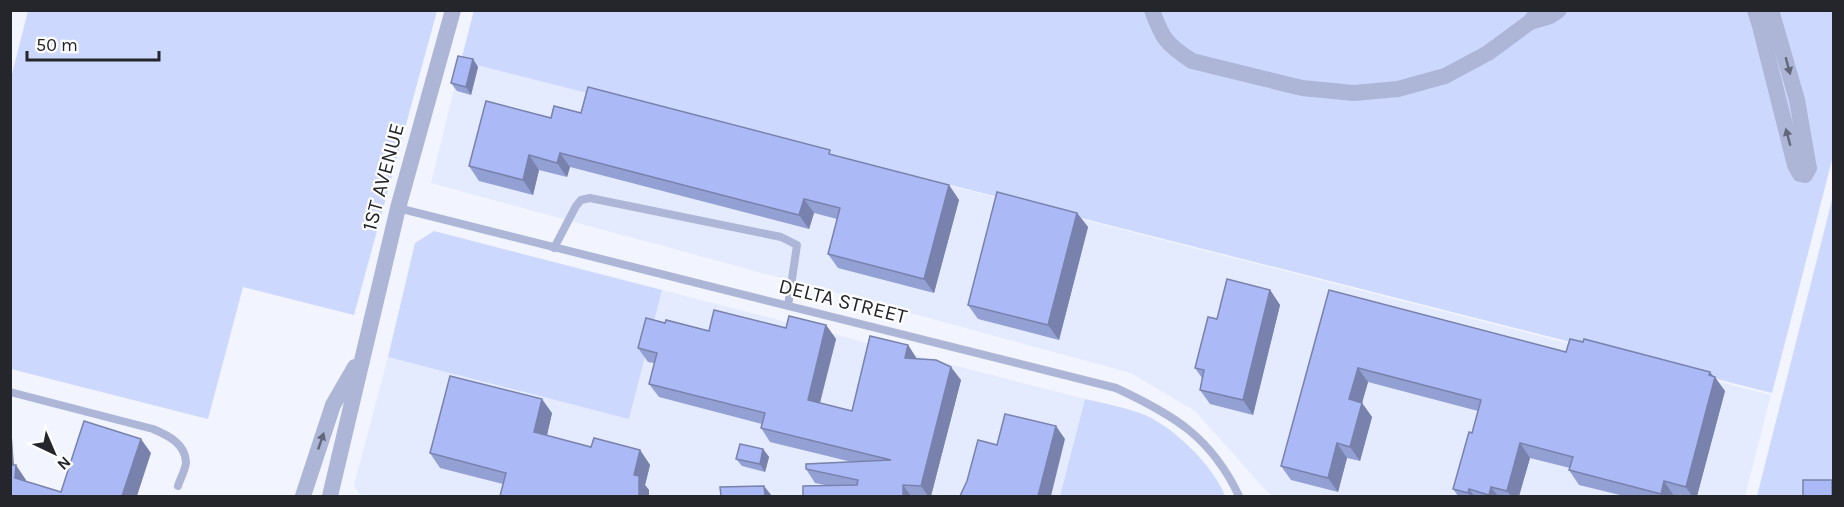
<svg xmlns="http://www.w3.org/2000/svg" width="1844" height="507" font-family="Karla,sans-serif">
<rect width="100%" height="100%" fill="#f2f5ff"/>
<path fill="#e5ebfe" d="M461,61l1310,334 -26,101h-474l-76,-85 -64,-38 -700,-190z
M662,290l423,109 -25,97h-699l-7,-11 34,-128 241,61z"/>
<path fill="#cdd8fe" d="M474,10l1359,1v145l-61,237 -1311,-332z
M28,11h409l-83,304 -111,-28 -35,132 -197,-50v-291z
M1833,196v300h-76z
M434,231l228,59 -33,129 -241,-62 27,-114z
M1085,399c18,4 37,8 55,14 31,11 74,53 85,83h-165z"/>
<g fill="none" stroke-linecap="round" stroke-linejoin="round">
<path stroke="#adb6d7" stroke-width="8" d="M398,208l718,180c58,27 95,49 123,108
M554,248l22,-42 5,-6 9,-2 191,39 16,8 -9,61
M10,392l143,37c14,6 32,14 33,33 0,7 -6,17 -8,24"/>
<path stroke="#adb6d7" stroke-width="16" d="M1152,10c10,28 14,34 40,51l110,27 52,5 44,-4 47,-13 43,-23 42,-31 9,-12
M1755,10l5,16 35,139 5,9 5,1 4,-7 -1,-5 -11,-63 -26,-90
M1530,22l20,-6 9,-6
M303,496l30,-91 22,-38
M330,496l68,-288 55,-198"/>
</g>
<path fill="#93a0d4" d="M473,59l5,8 -7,28 -14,-4 -6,-8z
M581,113l253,42 115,30 10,15 -25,93 -96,-25 -10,-14 9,-35 -23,-6 -5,16 -239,-62 -3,10 -28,-7 -6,25 -54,-14 -10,-15 82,-48z
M1077,213l11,14 -29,113 -81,-21 -10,-14z
M1270,290l10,15 -27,110 -43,-11 -10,-14 2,-12 -7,-10 22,-49z
M1329,290l237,62 144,20 15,19 -28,105h-73l-45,-11 -10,-15 1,-2 -40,-10 -11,38h-61l-5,-7 19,-56 6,-22 -110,-29 -6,21 10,14 -12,44 -13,-3 -9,34 -47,-12 -10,-14z
M665,323l44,8 77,-3 40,-3 10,14 -16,64 32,8 56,-66 9,14 44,21 -30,116h-128l27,-10 -15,-3 -9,-14 46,-7 -82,-20 -9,-14 1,-4 -103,-27 -10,-13 5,-21 -6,-1 -10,-14z
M552,413l-5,23 44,11 49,3 10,15 -5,20 4,5 -146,-6 -63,-16 -10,-15z
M763,449l6,8 -4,15 -23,-6 -6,-7z"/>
<path fill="#7882ac" d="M473,59l5,8 -7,28 -5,-8z
M560,153l10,14 -3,10 -10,-14z
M529,155l10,15 -6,25 -10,-15z
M949,185l10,15 -25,93 -10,-14z
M804,199l10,14 -5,16 -10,-14z
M1077,213l11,14 -29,113 -11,-15z
M1270,290l10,15 -27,110 -10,-15z
M826,325l10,14 -19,75 -9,-14z
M908,345l9,14 -12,-1z
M951,367l10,13 -30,116h-3l-7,-10z
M1358,368l10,14 -6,21 10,14 -12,44 -10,-14 -1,-48z
M1710,372l5,7v-2l10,14 -28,105h-5l-6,-9z
M542,399l10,14 -8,34 -10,-15z
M10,422l1,1 4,56 -5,-6z
M1056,426l9,13 -14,57h-13z
M141,439l10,14 -14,43h-15z
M1337,443l10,15 -9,34 -10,-14z
M1520,443l10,15 -11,38h-8l-4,-5z
M763,449l6,8 -4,15 -5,-8z
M640,450l10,15 -5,20 4,5v6h-10l-5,-21z
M16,465l10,15 -1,12 -10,-14z
M1664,481l10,15h-12l-1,-2z
M903,485l8,11h-8z
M764,486l8,10h-7z
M1491,487l7,9h-7l-2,-1z
M1469,489l5,7h-4l-2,-3z"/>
<path fill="#abbaf6" stroke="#7882ac" stroke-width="1.5" d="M458,56l15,3 -7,28 -15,-4z
M588,87l242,63 -1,4 120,31 -25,94 -96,-25 12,-46 -36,-9 -5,16 -239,-62 -3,10 -28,-8 -6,25 -54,-14 17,-65 65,17 3,-12 27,7z
M997,192l80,21 -29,112 -80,-20z
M1227,279l43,11 -27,110 -43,-10 4,-20 -9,-2 13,-51 9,2z
M1329,290l237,62 4,-13 13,3 1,-3 126,33 -1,3 6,2 -29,110 -22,-6 -3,13 -92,-24 4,-13 -53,-14 -13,48 -16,-4 -2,8 -20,-6 -1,4 -15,-4 16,-57 3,1 9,-33 -123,-32 -9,31 13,4 -12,44 -13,-4 -9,35 -47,-12z
M714,310l72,18 3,-12 37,9 -18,75 44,11 18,-75 38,9 -3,13 31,2 15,7 -30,119 -18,-1v11h-100v-10l54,-1 1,-5 -52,-11v-5l85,-4 -130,-32 4,-15 -116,-29 8,-31 -19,-5 8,-30 19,5 1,-3 43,11z
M450,376l92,23 -8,33 57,15 3,-9 46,12 -6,25 5,1v20h-139l6,-23 -76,-20z
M1005,414l51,12 -18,70h-78l7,-15 11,-41 19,5z
M84,421l57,18 -19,57h-112v-31h6l-1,13 46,14z
M740,444l23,5 -3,15 -24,-5z
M1803,480h29v16h-29z
M764,486l1,10h-44l-1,-9z"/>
<defs><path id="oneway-solid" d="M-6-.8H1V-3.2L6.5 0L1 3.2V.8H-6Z" transform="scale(1.5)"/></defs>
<g fill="#626779">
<use href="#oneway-solid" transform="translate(1788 66) rotate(75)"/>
<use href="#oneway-solid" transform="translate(1788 137) rotate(-105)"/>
<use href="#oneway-solid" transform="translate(321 441) rotate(-71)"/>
</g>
<g text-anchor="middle" stroke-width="4.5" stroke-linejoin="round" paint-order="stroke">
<g font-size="21" fill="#24262c" stroke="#fff">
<text transform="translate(383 177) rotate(-75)" y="7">1ST AVENUE</text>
<text transform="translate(843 301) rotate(14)" y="7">DELTA STREET</text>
</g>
</g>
<rect width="1844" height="507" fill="none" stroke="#24262c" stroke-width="24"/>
<g transform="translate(54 453) rotate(136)" stroke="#ffffff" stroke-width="4.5" paint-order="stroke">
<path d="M0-4.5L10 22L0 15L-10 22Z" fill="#24262c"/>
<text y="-9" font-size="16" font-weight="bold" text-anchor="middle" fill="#24262c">N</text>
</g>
<path d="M27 51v9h132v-9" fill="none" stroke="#24262c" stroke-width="3"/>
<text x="36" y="51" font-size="18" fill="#24262c" stroke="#ffffff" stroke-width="4.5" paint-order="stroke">50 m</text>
</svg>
